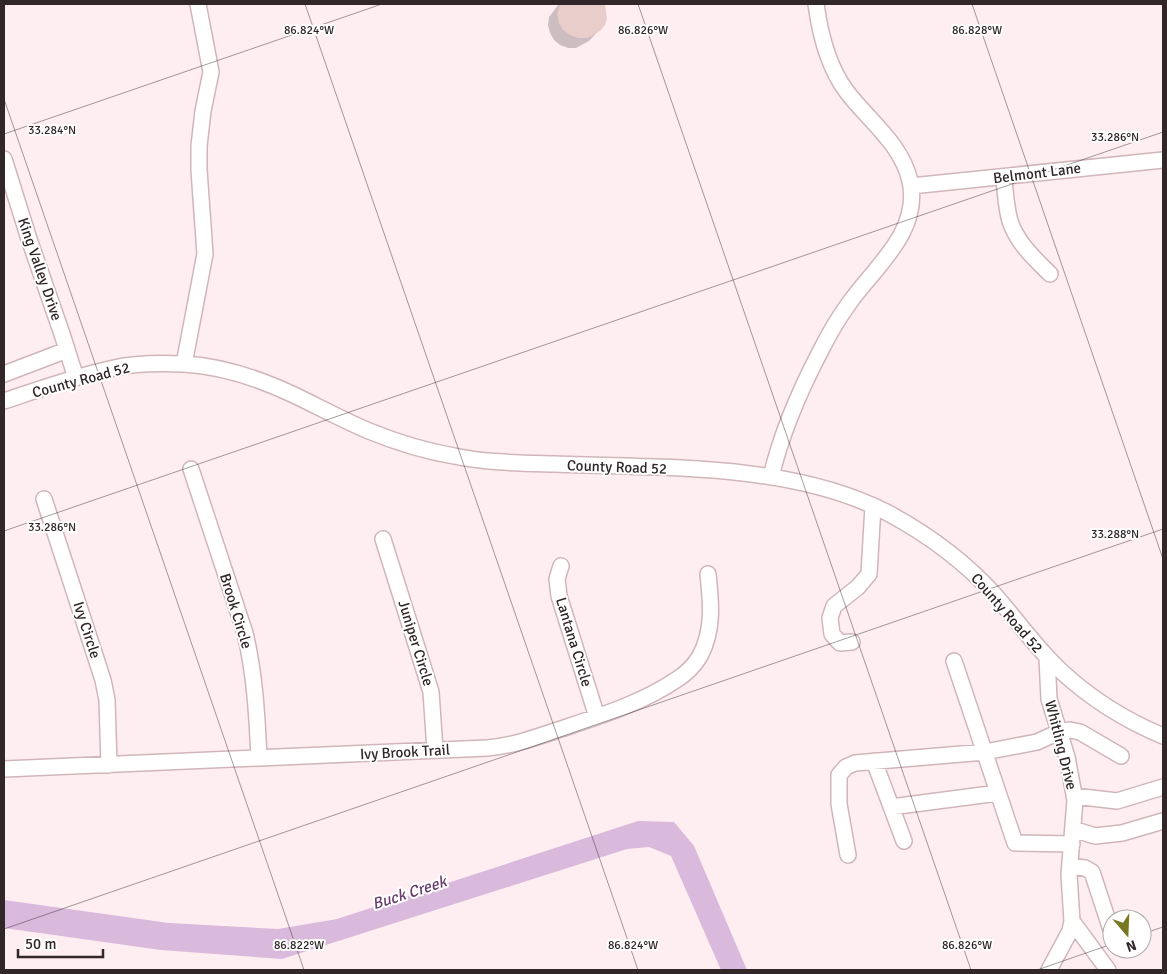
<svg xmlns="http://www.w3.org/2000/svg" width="1167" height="974" font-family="Signika,sans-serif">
<rect width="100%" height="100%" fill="#ffeef1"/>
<path fill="#d9b9dc" d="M638,821l36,1 20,24 53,124h-26l-50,-114 -22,-9 -22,2 -345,110 -121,-9 -157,-22v-28l165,23 109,6 59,-10z"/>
<path fill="#0003" d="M559,4h45l2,13 -7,13 -10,11 -13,7h-8l-8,-3 -6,-5 -4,-7 -2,-8 1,-8z"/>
<path fill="#e8cdca" d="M560,4h45l2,14 -2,7 -5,6 -13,7h-9l-8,-3 -7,-5 -4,-7 -2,-9z"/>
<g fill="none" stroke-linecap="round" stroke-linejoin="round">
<defs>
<path id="minor" d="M4,159l25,80 33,95 14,44
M1004,177c1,15 2,30 6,44 7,22 25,38 40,53
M911,186l252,-26
M184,364l21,-110 -6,-84v-24l4,-35 8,-39 -13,-68
M4,374l63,-24
M4,401c36,-12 72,-25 110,-33 22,-5 47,-5 70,-4 37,2 76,15 110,31 25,12 49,25 75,36 27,11 56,20 85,25 34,7 68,7 102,8 106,4 237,-1 332,49 39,21 76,48 106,81 23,26 42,54 67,77 29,27 66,50 102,65
M191,469l54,164c10,42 12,83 14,125
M771,477c10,-43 29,-87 50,-127 8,-16 18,-33 29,-48 26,-36 71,-71 60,-121 -9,-38 -41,-60 -63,-89 -19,-25 -27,-58 -31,-88
M44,499l59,181 4,20 2,65
M383,539l48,153 4,58
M561,566l-4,13 2,17 38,121
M852,642l-12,1 -8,-9 -2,-16 4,-12 24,-19 11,-13 4,-68
M1047,658l2,41 18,58 8,43 -6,75 3,46 -2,10 -21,39
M954,661l61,182 57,1
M874,761l30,80
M4,769l483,-21c25,-2 50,-11 74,-19 39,-13 81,-26 115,-49 10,-6 18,-14 24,-24 14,-26 11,-54 8,-82
M1074,796l43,5 46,-14
M891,807l107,-14
M1073,829l22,7 27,-3 41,-12
M848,855l-9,-51v-29l7,-8 9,-4 130,-11 52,-10 22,-10 11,-2 10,2 41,24
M1070,866l15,2 7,4 20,61
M1072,921l36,49"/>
</defs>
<use href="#minor" stroke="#d0b6bb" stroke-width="18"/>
<use href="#minor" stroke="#fff" stroke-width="15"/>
</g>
<path fill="none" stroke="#312729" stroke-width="1" stroke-opacity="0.45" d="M305,4l333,966M638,4l333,966M972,4l191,555M4,99l300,871M4,134l378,-130M4,531l1159,-399M4,929l1159,-400M1142,934l21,-7M1037,970l75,-26"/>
<g text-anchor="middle" stroke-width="4" stroke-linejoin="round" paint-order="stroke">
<g font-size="15" fill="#312729" stroke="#fff">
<text transform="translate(1037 173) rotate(-7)" y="5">Belmont Lane</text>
<text transform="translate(40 269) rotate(71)" y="5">King Valley Drive</text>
<text transform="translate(81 380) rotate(-15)" y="5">County Road 52</text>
<text transform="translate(617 467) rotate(2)" y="5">County Road 52</text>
<text transform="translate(236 611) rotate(73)" y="5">Brook Circle</text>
<text transform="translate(1007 613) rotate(49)" y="5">County Road 52</text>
<text transform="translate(87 630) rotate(72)" y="5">Ivy Circle</text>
<text transform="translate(574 642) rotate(73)" y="5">Lantana Circle</text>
<text transform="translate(416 643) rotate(73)" y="5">Juniper Circle</text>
<text transform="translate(1061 745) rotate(76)" y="5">Whitling Drive</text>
<text transform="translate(405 752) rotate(-3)" y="5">Ivy Brook Trail</text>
</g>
<g font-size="16" font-style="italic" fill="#663c6b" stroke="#fff">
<text transform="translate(409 892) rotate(-18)" y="6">Buck Creek</text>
</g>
</g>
<g font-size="12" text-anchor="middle" fill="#312729" stroke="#fff" stroke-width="4" stroke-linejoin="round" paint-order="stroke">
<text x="977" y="34">86.828°W</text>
<text x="309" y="34">86.824°W</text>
<text x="643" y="34">86.826°W</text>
<text x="52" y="134">33.284°N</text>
<text x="1115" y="141">33.286°N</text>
<text x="52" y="531">33.286°N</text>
<text x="1115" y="538">33.288°N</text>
<text x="299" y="949">86.822°W</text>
<text x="633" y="949">86.824°W</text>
<text x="967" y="949">86.826°W</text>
</g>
<rect width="1167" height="974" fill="none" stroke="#312729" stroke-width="10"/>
<g transform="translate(1127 934) rotate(161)"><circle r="24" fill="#ffffff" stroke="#ada9a9"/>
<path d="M0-4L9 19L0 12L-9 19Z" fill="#77781f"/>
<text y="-8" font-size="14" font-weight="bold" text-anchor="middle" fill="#312729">N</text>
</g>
<path d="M18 949v8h85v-8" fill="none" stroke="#312729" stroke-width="2.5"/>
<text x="25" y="949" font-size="15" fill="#312729" stroke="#ffffff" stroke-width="4" paint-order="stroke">50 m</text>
</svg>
